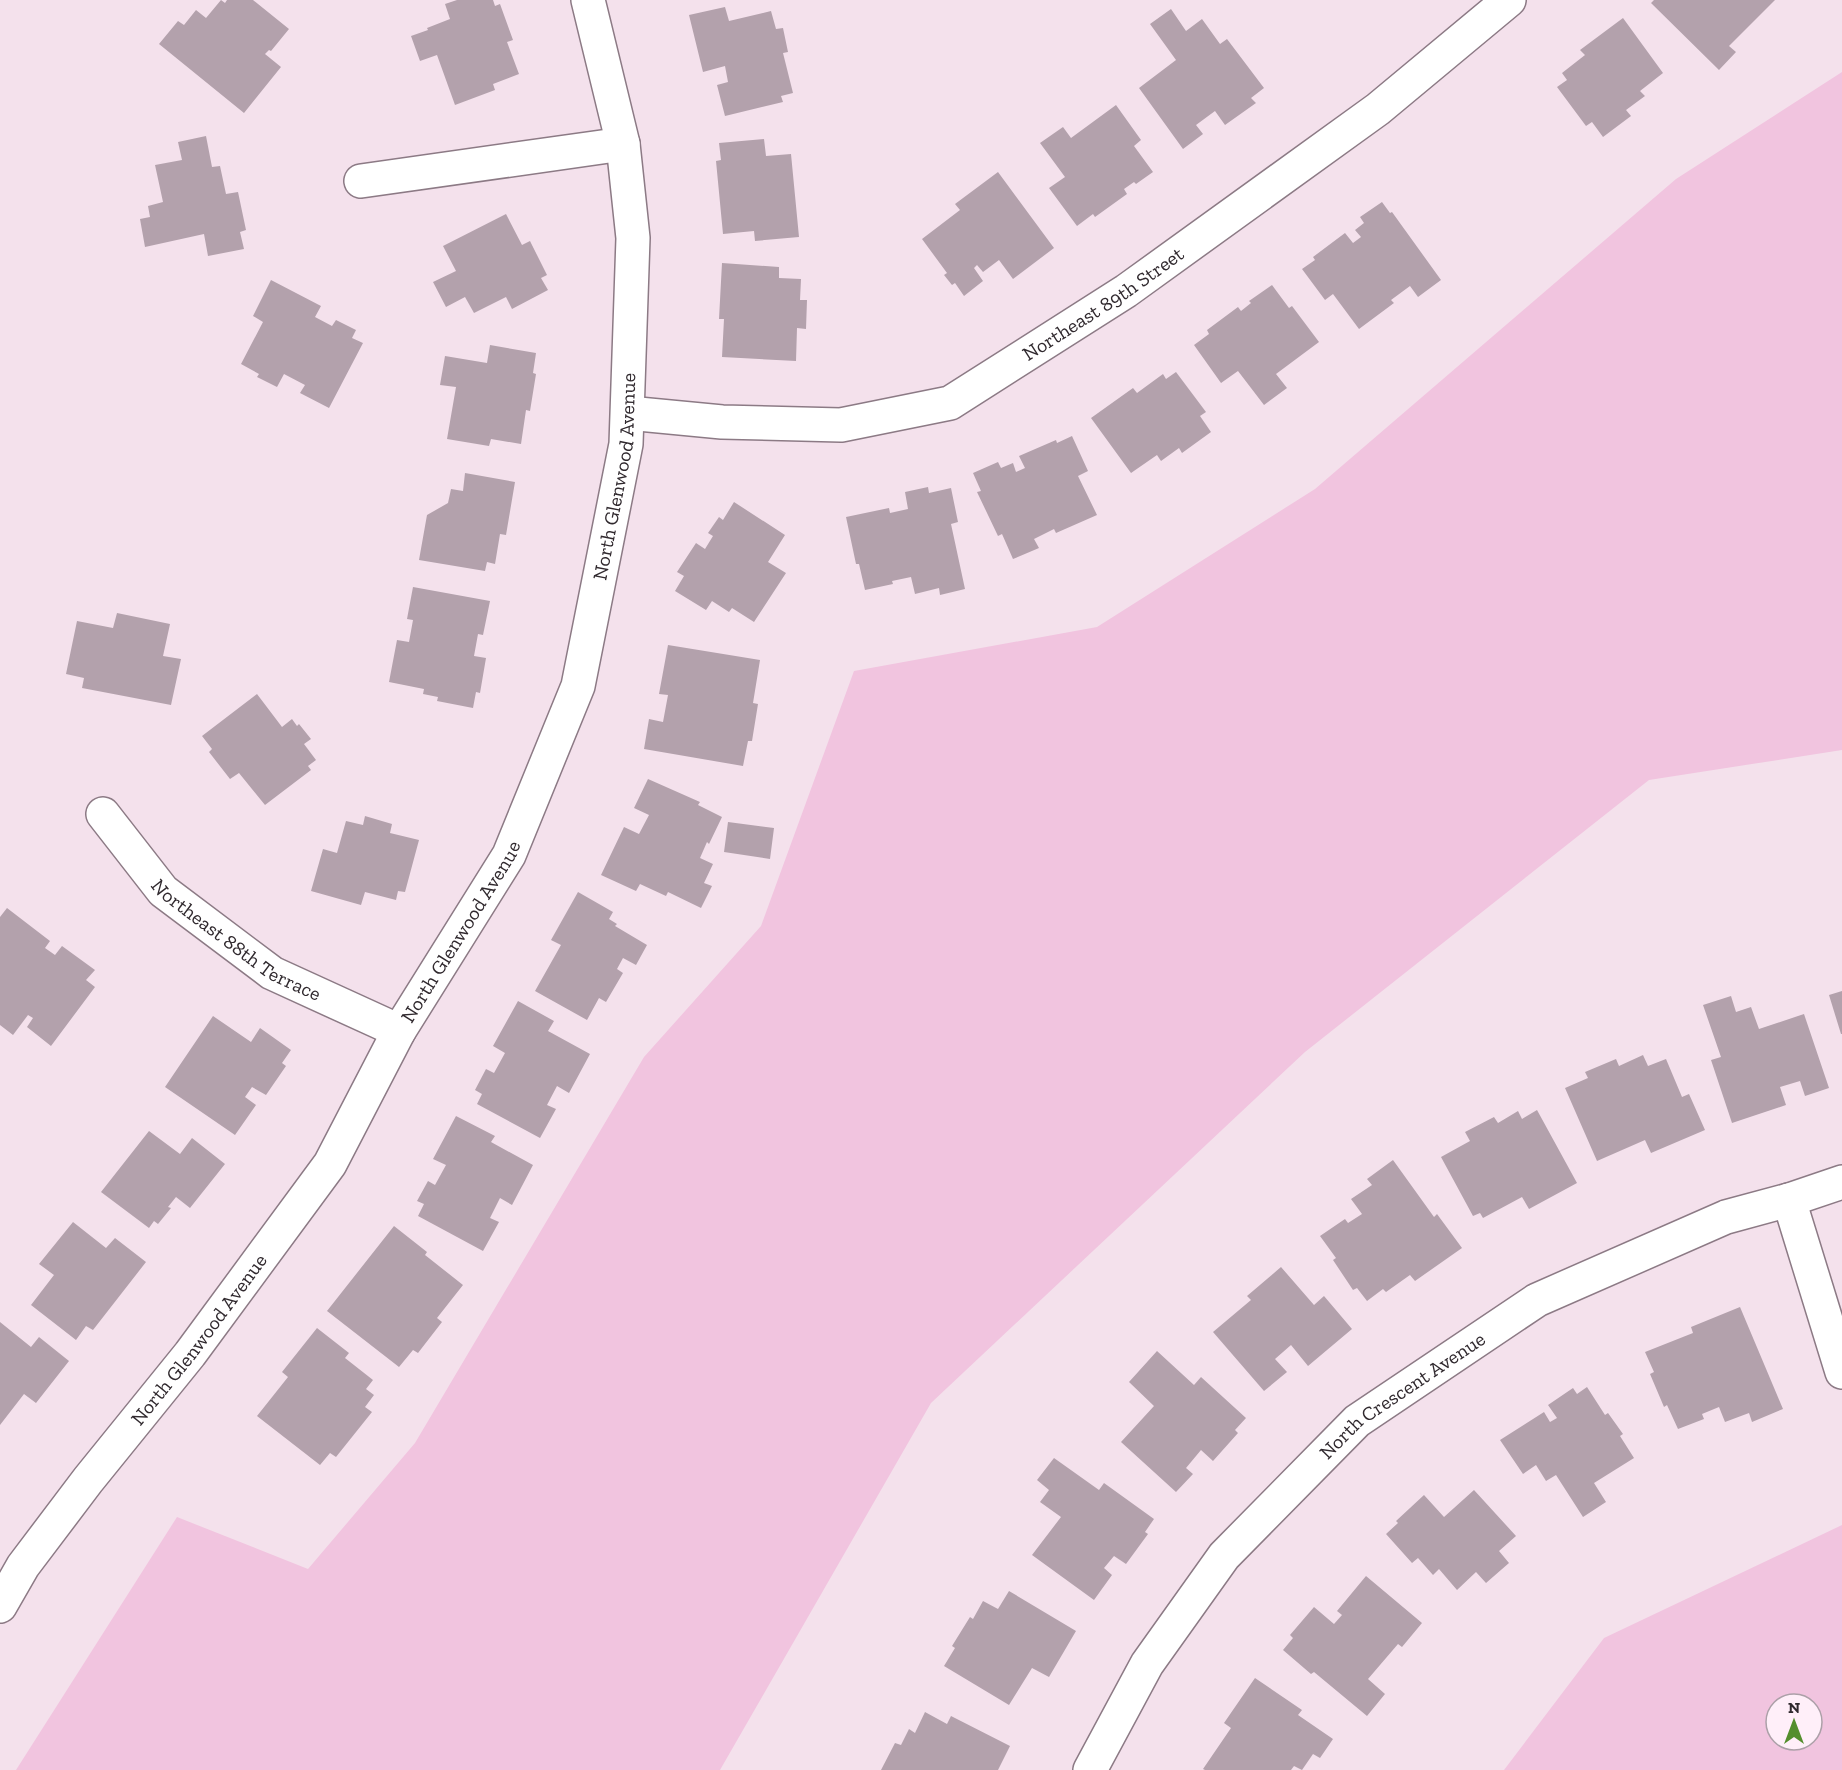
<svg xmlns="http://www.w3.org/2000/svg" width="1842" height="1770" font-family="'Zilla Slab',serif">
<rect width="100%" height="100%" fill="#f4e1ec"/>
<path fill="#f1c4df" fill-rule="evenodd" d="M1842,72v678l-193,30 -344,272 -374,351 -211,367h-704l161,-253 131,52 107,-126 229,-386 117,-131 93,-255 243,-44 218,-138 361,-310z
M1842,1525v245h-338l100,-132zM1776,1704h36v36h-36z"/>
<path fill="#b3a1ac" d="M221,0l4,3 2,-3h26l36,29 -18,22 -2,-1 -4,4 16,13 -37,46 -85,-69 19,-23 6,4 12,-15 10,8z
M457,0h36l2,6 5,-2 13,36 -6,2 12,32 -26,10 2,6 -40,15 -18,-50 -17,6 -9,-25 17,-6 -1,-2 23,-9 -5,-15z
M1654,0h121l-46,46 7,6 -17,18 -68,-67z
M725,7l4,14 42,-10 5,18 7,-1 5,24 -5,1 10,40 -12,3 2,6 -58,14 -8,-31 11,-3 -3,-16 -22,6 -14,-57z
M1171,9l15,22 16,-12 18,25 7,-5 37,49 -13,10 5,5 -31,22 -10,-14 -19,14 7,9 -20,15 -44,-61 37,-28 -26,-36z
M1623,18l40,55 -23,18 5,5 -19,14 5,6 -28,21 -11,-15 -6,4 -29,-39 10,-7 -5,-7 23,-18 -5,-5z
M1116,105l25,35 -7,6 19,26 -17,12 -2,-2 -10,7 3,5 -32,23 -2,-3 -16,12 -28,-38 16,-11 -25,-34 23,-16 8,11z
M206,136l6,31 8,-1 6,28 12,-2 8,38 -6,2 4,17 -36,7 -4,-22 -59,13 -5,-28 10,-2 -2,-11 15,-4 -8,-37 27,-5 -4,-18z
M764,139l2,17 25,-2 8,83 -44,4 -1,-10 -31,3 -7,-73 5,-1 -2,-17z
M998,172l56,76 -41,31 -14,-19 -16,12 -6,-7 -3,3 9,13 -19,15 -9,-13 -3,2 -8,-10 3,-2 -25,-34 38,-29 -5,-6z
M1382,202l8,11 2,-1 49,68 -23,17 -8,-11 -19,14 3,3 -35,26 -26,-35 -8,6 -23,-31 13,-9 -2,-3 32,-24 8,10 8,-6 -6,-7 9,-7 -4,-6z
M506,214l16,31 8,-4 17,34 -6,3 7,12 -36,19 -6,-12 -32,16 -9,-16 -19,10 -13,-25 23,-11 -13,-25z
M722,263l57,4v11l22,1 -1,21h7l-1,29 -9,-1 -1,33 -74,-4 2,-38h-5z
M271,280l50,26 -6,11 17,9 4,-6 20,10 -4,8 11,5 -34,65 -29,-15 5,-8 -21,-11 -7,13 -20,-10 2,-3 -18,-10 22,-42 -10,-6z
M1272,285l17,23 3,-2 27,36 -43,32 11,14 -23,17 -26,-34 -17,12 -27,-38 15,-11 -2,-4 31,-23 3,4 10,-8 -2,-2z
M490,345l46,8 -3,20 3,1 -6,37 -4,-1 -5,34 -30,-5 -2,7 -42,-7 9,-52 -16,-2 5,-29 42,7z
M1176,372l30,40 -6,4 11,16 -29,21 -3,-5 -18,13 -4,-6 -26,18 -40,-55 42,-30 4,5 26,-19 3,5z
M1072,436l16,35 -10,5 19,39 -41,18 -2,-4 -20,10 5,9 -26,11 -11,-25 -4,2 -21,-44 4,-1 -8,-18 25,-11 3,6 12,-5 3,9 9,-4 -6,-12 37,-16 1,3z
M465,473l50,9 -9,53 -6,-1 -5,30 -8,-2 -2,9 -66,-11 8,-45 21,-12 3,-14 12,2z
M928,487l1,6 22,-5 7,34 -7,2 14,65 -25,6 -1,-7 -24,6 -4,-17 -19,4 1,3 -28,6 -6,-26h-3l-10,-47 43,-9 1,5 18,-4 -3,-17z
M734,502l51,33 -17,27 18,11 -32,49 -22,-14 -3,4 -17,-11 -6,9 -31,-19 9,-15 -7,-4 19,-29 9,6 8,-13 -5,-3 11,-16 4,3z
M413,587l77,14 -7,34 -5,-1 -4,22 12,2 -6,35 -4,-1 -3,16 -36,-7 1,-4 -15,-3 1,-5 -35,-7 8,-42 12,2 4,-22 -6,-1z
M117,613l53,11 -7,32 18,3 -10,46 -89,-17 2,-10 -18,-4 11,-53 36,7z
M668,645l92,15 -7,43 5,1 -6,37h-4l-5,25 -99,-17 5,-30 14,3 5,-27 -9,-1z
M257,694l25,33 10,-8 5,7 2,-2 12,15 -7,5 12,16 -8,6 3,4 -46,35 -26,-32 -9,6 -21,-27 3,-3 -10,-13z
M648,779l52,23 -2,3 24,12 -13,27 -2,-2 -7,16 13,6 -9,19 8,3 -11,22 -33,-16 -2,4 -26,-12 -4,7 -35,-16 23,-48 15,7 10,-19 -15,-7z
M365,816l27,8 -2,9 29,7 -14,52 -7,-1 -2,9 -31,-8 -4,13 -50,-14 12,-42 14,4 9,-32 17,4z
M728,822l46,6 -4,31 -46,-7z
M578,892l35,20 -4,7 8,5 -2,2 32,19 -11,20 -13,-7 -6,11 6,4 -17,29 -7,-4 -12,22 -52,-29 26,-46 -10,-5z
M7,908l43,33 -5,7 10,7 7,-9 33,24 -9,10 9,7 -44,59 -24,-19 6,-9 -5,-3 -15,20 -13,-10v-108z
M1842,991v43h-1l-12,-39z
M1731,996l5,16 15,-5 8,22 45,-15 25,74 -24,8 -5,-15 -20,6 6,18 -54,18 -21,-63 10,-3 -18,-52z
M518,1001l36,20 -6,10 42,23 -21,39 -12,-7 -10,19 9,4 -16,29 -63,-34 5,-10 -7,-4 11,-21 8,4 11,-20 -12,-7z
M213,1016l38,26 9,-14 31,22 -9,13 4,3 -20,29 -14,-8 -7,10 11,8 -21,30 -70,-48z
M1643,1055l5,11 18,-7 16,38 7,-3 16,36 -54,23 -6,-13 -48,21 -32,-73 23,-10 -3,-6 31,-13 3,7z
M1537,1110l40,73 -48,26 -7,-12 -39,21 -3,-5 -7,3 -32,-59 29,-16 -5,-9 29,-15 4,6 20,-12 4,8z
M456,1116l39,20 -4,6 42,23 -21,40 -12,-7 -10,20 9,4 -16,29 -65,-35 6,-12 -7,-3 11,-20 7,4 11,-20 -13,-6z
M149,1131l31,23 12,-16 33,26 -35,44 -14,-11 -8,10 3,1 -13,16 -4,-3 -5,7 -48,-36z
M1393,1160l41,57 3,-3 25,34 -47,33 -5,-6 -24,17 -3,-3 -16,12 -10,-13 -4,2 -20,-30 3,-2 -16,-22 25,-17 3,4 14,-9 -11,-15 21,-14 -5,-6z
M73,1222l33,26 9,-10 31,24 -53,68 -7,-4 -10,14 -45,-35 23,-30 -15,-11z
M394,1226l33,26 -2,3 38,30 -26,33 5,4 -24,31 -5,-3 -14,17 -72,-56z
M1281,1267l33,38 10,-9 28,33 -44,37 -17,-21 -16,14 12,13 -23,19 -51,-59 38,-32 -4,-4z
M1740,1307l43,102 -31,13 -3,-9 -24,9 -6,-15 -17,7 2,5 -26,10 -11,-24 -3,2 -14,-33 4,-2 -9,-20 48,-19 -2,-6z
M0,1322l31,25 8,-10 30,24 -33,42 -12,-9 -24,31z
M317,1328l32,25 -4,5 28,22 -7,9 8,6 -9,12 7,5 -36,45 -6,-4 -10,12 -63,-49 31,-39 -6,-5z
M1157,1351l37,34 7,-8 45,41 -11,12 3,3 -25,28 -12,-11 -15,18 7,6 -17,18 -55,-50 33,-36 -25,-24z
M1587,1387l18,28 3,-2 15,21 -3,2 14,22 -40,25 12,19 -23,15 -27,-42 -10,6 -10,-16 -13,9 -23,-34 44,-28 6,10 7,-4 -9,-13 25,-17 4,6z
M1054,1458l45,32 5,-7 50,36 -9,13 3,2 -22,30 -12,-8 -10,12 8,7 -18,25 -62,-45 29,-38 -21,-15 9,-12 -12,-10z
M1474,1490l42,46 -17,15 10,12 -23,20 -10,-11 -19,18 -18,-21 -6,6 -15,-17 -6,5 -26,-29 12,-11 -2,-2 28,-26 20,22z
M1366,1576l56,47 -20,24 -4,-3 -30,35 17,15 -18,22 -53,-44 -3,2 -28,-24 10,-12 -3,-3 24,-28 20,17 8,-9 -5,-4z
M1009,1591l67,40 -27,46 -17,-9 -23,37 -65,-39 11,-18 -3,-2 18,-29 3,2 10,-18 15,8z
M1255,1678l47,32 -4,5 35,24 -13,19 -7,-4 -11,16 -8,-4 -3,4h-86l-2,-1 28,-41 -7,-5z
M925,1712l22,12 4,-8 59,30 -12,24h-117l14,-27 6,2 8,-16 6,4z"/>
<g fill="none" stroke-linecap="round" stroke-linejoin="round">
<defs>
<g id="street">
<path d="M361,181l262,-37"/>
<path id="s1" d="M628,413l94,9 119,3 109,-22 176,-112 252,-182 131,-109"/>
<path id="s2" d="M103,814l60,77 109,82 127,58"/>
<path d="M1789,1200l53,172"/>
<path id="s3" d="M0,1606l23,-40 65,-86 102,-126 140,-190 69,-133 110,-176 69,-169 48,-242 7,-206 -10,-94 -35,-144"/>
<path id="s4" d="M1090,1770l57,-106 77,-108 133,-135 180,-121 189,-83 63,-17 53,-18"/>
</g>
</defs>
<use href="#street" stroke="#8c7a85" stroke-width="36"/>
<use href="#street" stroke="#fff" stroke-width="33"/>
</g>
<g text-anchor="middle" stroke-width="5" stroke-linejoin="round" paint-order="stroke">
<g font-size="20" fill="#30292e" stroke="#ffeff9">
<text dy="7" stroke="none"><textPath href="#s1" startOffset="507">Northeast 89th Street</textPath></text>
<text dy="7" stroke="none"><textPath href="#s3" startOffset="1305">North Glenwood Avenue</textPath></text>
<text dy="7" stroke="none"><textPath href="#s3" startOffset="819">North Glenwood Avenue</textPath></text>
<text dy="7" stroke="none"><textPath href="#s2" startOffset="186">Northeast 88th Terrace</textPath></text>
<text dy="7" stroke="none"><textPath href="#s3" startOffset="333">North Glenwood Avenue</textPath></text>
<text dy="7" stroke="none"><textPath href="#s4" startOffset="494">North Crescent Avenue</textPath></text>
</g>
</g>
<g transform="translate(1794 1722)"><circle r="28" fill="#ffeff9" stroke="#aca0a8" stroke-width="1.5"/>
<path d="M0-4.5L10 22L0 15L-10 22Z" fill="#548e2d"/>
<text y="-9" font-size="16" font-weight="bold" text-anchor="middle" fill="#30292e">N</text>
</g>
</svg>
